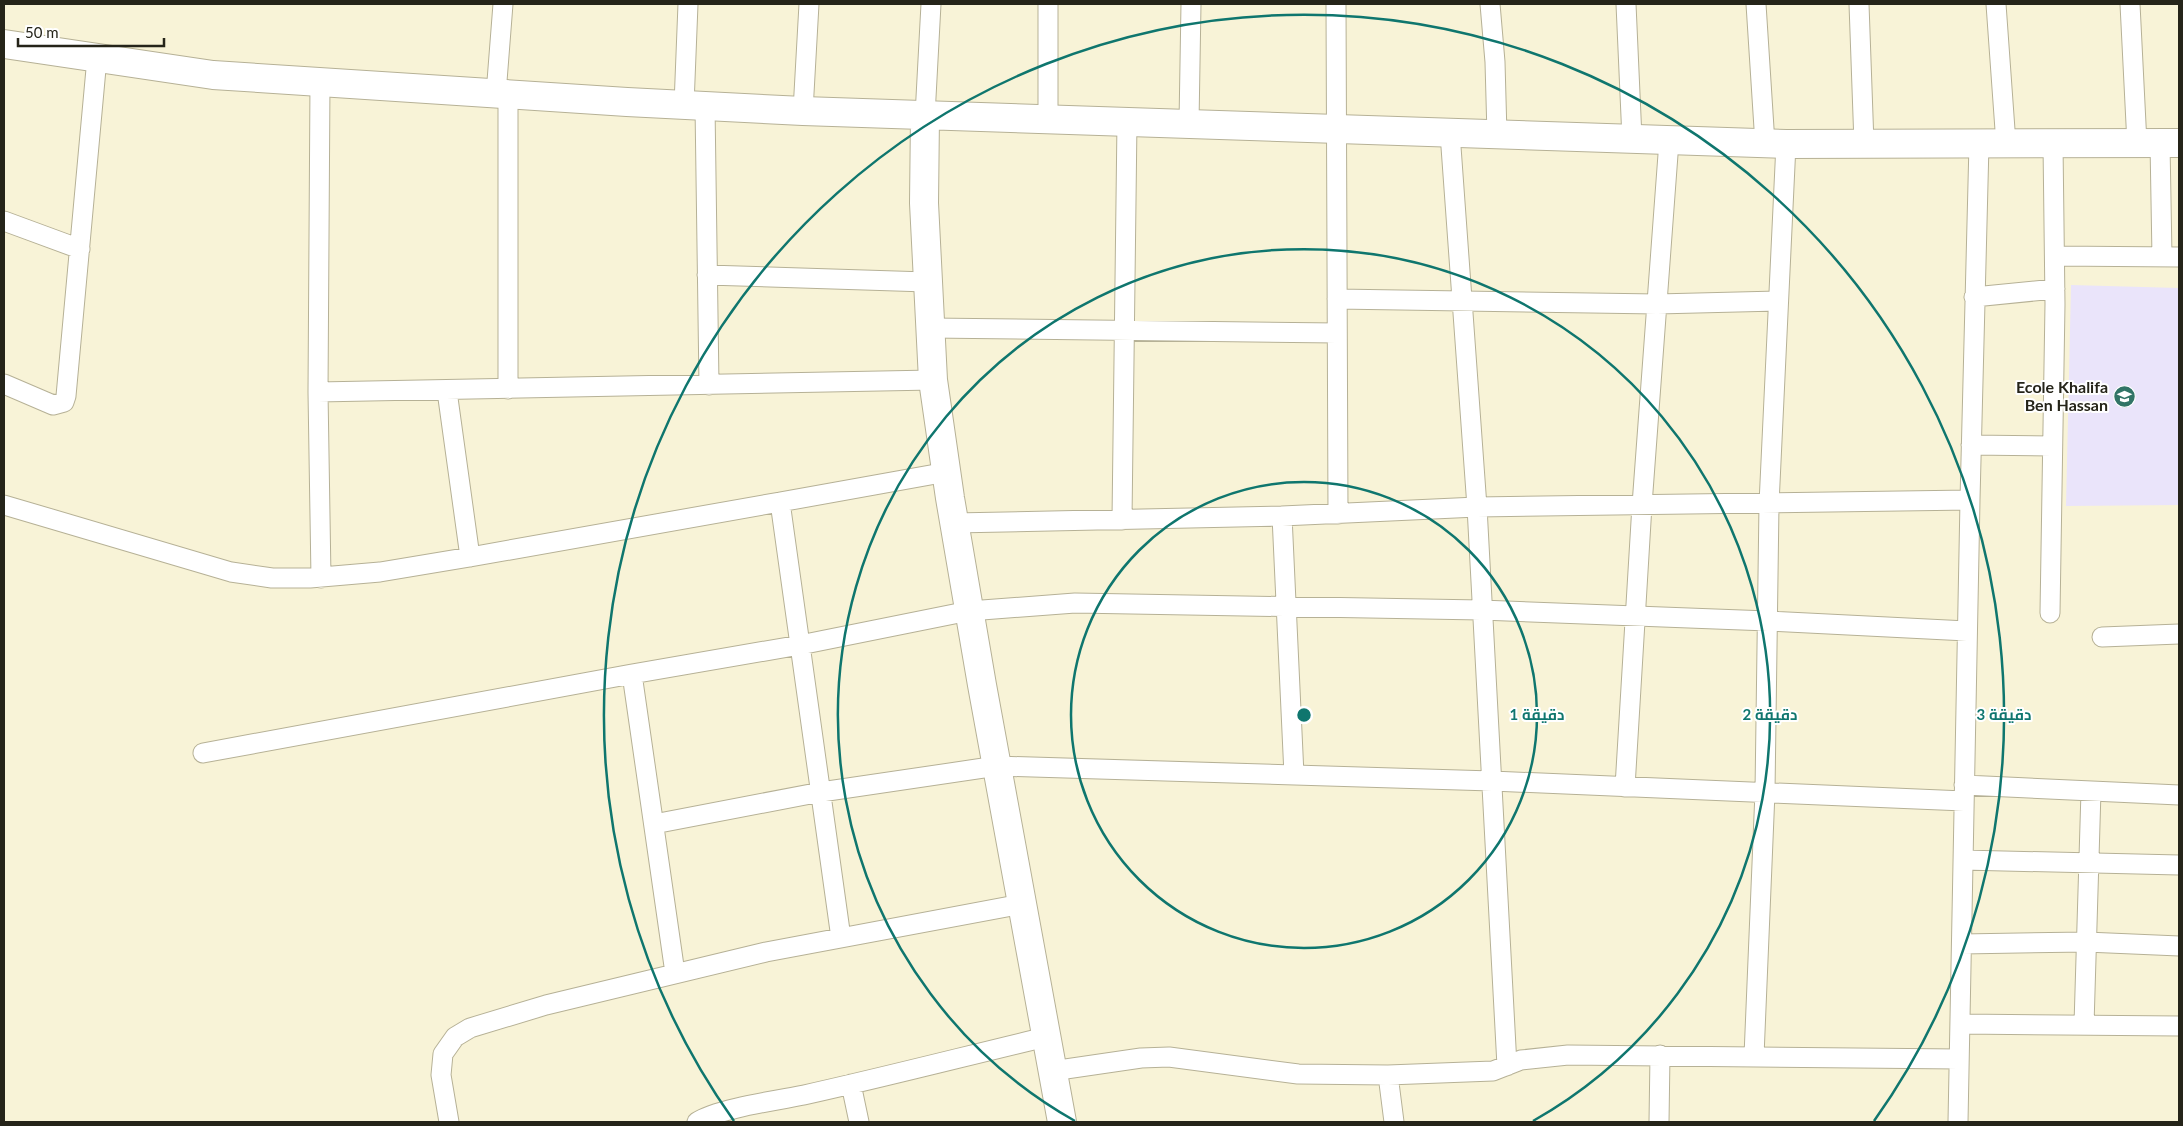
<svg xmlns="http://www.w3.org/2000/svg" width="2183" height="1126" font-family="Lato,Cairo,sans-serif">
<rect width="100%" height="100%" fill="#f8f3d7"/>
<path fill="#eae4fa" d="M2071,285l108,3v217l-113,1z"/>
<g fill="none" stroke-linecap="round" stroke-linejoin="round">
<defs>
<path id="street" d="M1336,4l2,510
M1490,4l5,58 2,73
M1626,4l6,135
M1756,4l9,140
M1859,4l5,140
M1996,4l10,140
M2130,4l7,140
M320,82l-2,310 615,-12
M496,94l7,-90
M684,105l4,-101
M705,106l4,279
M803,111l6,-107
M925,116l6,-112
M1048,119v-115
M1189,123l2,-119
M1450,133l27,374 30,559
M2160,143l2,114
M4,221l76,28
M2055,256l124,1
M707,275l220,7
M1974,297l81,-8
M1337,299l320,5 121,-3
M930,328l407,5
M4,384l49,21 11,-3 2,-6 31,-338
M508,389v-294
M447,391l23,166
M318,392l3,186
M1971,445l81,1
M4,505l227,67 41,6h38l70,-6 90,-15 310,-55
M1282,516l12,259
M1122,520l5,-399
M954,523l328,-7 195,-9 493,-7
M2050,613l5,-309 -2,-160
M2102,637l77,-3
M203,753l429,-79
M1964,785l215,10
M1625,787l17,-282 27,-364
M654,824l167,-32 176,-26 495,15 472,20
M1963,860l216,5
M841,938l-61,-436 167,-30
M1962,944l124,-2 93,4
M675,973l-43,-299 168,-29 169,-34 106,-8 406,7 287,11 199,10
M1961,1024l218,2
M2084,1025l7,-234
M1754,1056l11,-264 4,-288 17,-360
M1052,1071l89,-13 28,-1 129,17 90,1 105,-4 28,-11 47,-5 391,4
M1388,1075l6,47
M851,1084l8,38
M449,1122l-8,-47 2,-21 12,-17 15,-9 76,-23 220,-53 256,-48
M697,1122c19,-13 82,-22 107,-27 81,-18 162,-39 242,-58
M1659,1122l1,-67
M1958,1122l12,-622 9,-356"/>
<path id="secondary" d="M4,44l209,31 414,27 176,9 983,33 393,-1
M925,116l-1,87 9,177 17,118 32,187 80,437"/>
</defs>
<use href="#street" stroke="#b6b196" stroke-width="21"/>
<use href="#secondary" stroke="#b6b196" stroke-width="30"/>
<use href="#street" stroke="#fff" stroke-width="19"/>
<use href="#secondary" stroke="#fff" stroke-width="28"/>
</g>
<g fill="none" stroke="#0f766e" stroke-width="2.5">
<circle cx="1304" cy="715" r="233"/>
<path d="M1075 1121A466 466 0 1 1 1533 1121"/>
<path d="M734 1121A700 700 0 1 1 1874 1121"/>
</g>
<defs>
<symbol id="school-disc" viewBox="-11 -11 22 22"><circle r="9.5" fill="#317466" stroke="#fff"/><path d="M0-5L7-2L0 1L-7-2ZM-4 1L0 2.5L4 1V4Q0 6-4 4Z" fill="#fff"/></symbol>
</defs>
<g fill-rule="evenodd">
<use href="#school-disc" x="2112" y="384" width="25" height="25"/>
</g>
<g text-anchor="middle" stroke-width="4" stroke-linejoin="round" paint-order="stroke">
<g font-size="16" font-weight="bold" fill="#252419" stroke="#fff" text-anchor="end">
<text x="2108" y="393">Ecole Khalifa<tspan x="2108" dy="18">Ben Hassan</tspan></text>
</g>
</g>
<circle cx="1304" cy="715" r="8" fill="#0f766e" stroke="#fff" stroke-width="2.5"/>
<g font-size="15" text-anchor="middle" font-weight="bold" fill="#0f766e" stroke="#fff" stroke-width="4" stroke-linejoin="round" paint-order="stroke">
<text x="1537" y="720">1 دقيقة</text>
<text x="1770" y="720">2 دقيقة</text>
<text x="2004" y="720">3 دقيقة</text>
</g>
<rect width="2183" height="1126" fill="none" stroke="#252419" stroke-width="10"/>
<path d="M18 38v8h146v-8" fill="none" stroke="#252419" stroke-width="2.5"/>
<text x="25" y="38" font-size="15" fill="#252419" stroke="#ffffff" stroke-width="4" paint-order="stroke">50 m</text>
</svg>
